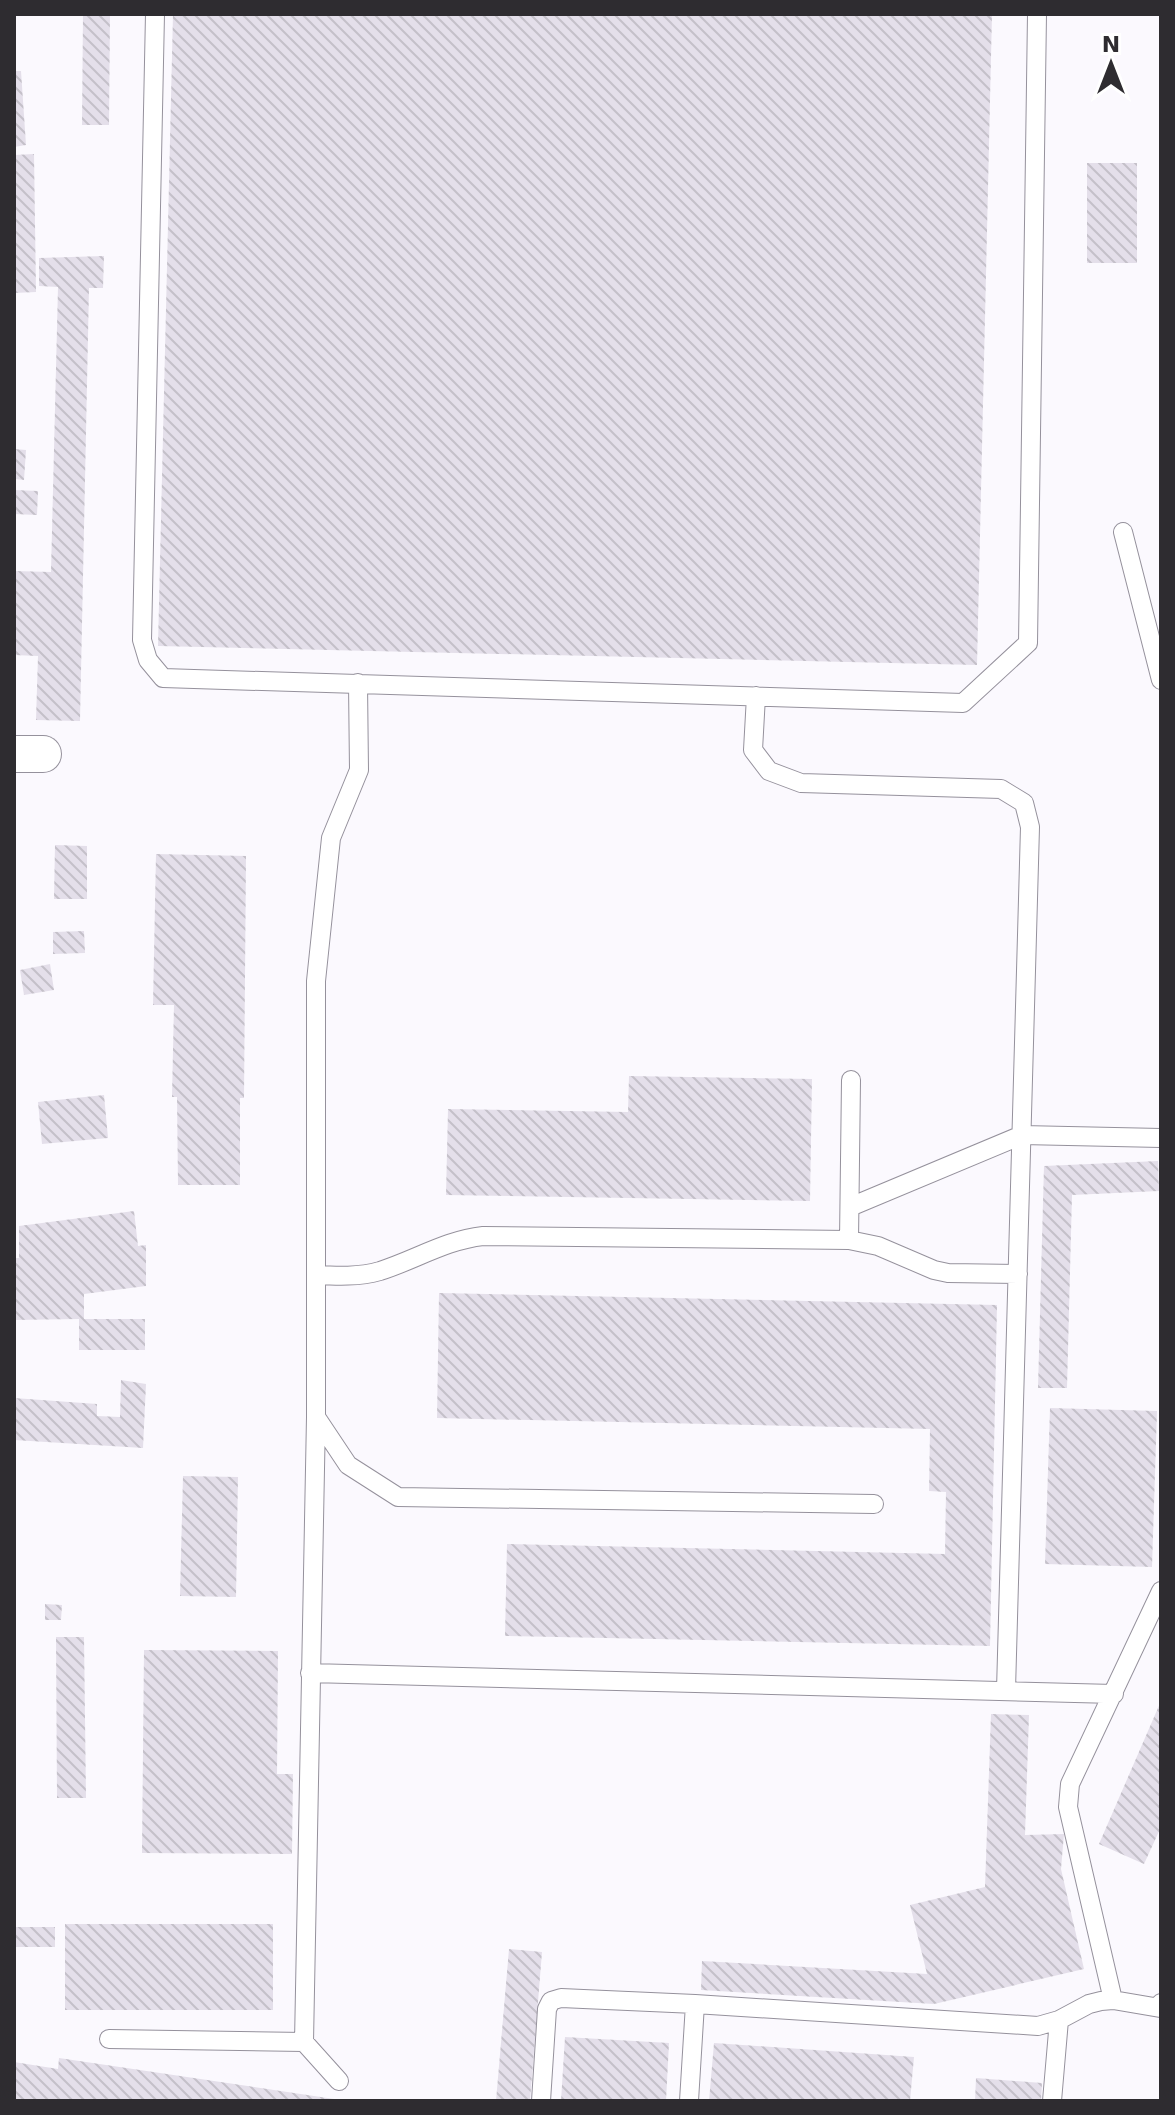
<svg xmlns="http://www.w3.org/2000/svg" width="1175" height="2115" font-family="'DejaVu Sans',sans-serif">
<defs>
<pattern id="building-back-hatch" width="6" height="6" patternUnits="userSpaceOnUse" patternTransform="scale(2)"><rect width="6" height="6" fill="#e4dfea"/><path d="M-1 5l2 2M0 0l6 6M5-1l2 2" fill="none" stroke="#c4c0c9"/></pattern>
</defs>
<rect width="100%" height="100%" fill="#fbf9fe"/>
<path fill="url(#building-back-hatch)" d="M83,14h27l-1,111h-27z
M173,14h819l-15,651 -819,-19z
M14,71h7l5,74 -12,2z
M34,154l2,138 -22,1v-138z
M1087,163h50v100h-50z
M104,256l-1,32h-14l-9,433 -44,-1 2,-64 -24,-1v-84l37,1 7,-285 -19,-1v-28z
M14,449l12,1 -2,30 -10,-1z
M14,490l24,1 -1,24 -23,-1z
M55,845l32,1v53h-33z
M156,854l90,2 -2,242h-4v87h-62l-1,-88h-5l2,-92h-21z
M84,931l1,22 -32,1v-22z
M50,964l4,26 -30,5 -4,-25z
M629,1076l183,3 -2,122 -364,-6 2,-86 180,3z
M104,1095l4,43 -66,6 -4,-42z
M1158,1161l1,30 -87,4 -5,193h-29l6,-222z
M134,1211l4,35 8,-1v41l-62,8v25h61v31h-66v-31l-65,1v-62h5v-32z
M439,1293l558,12 -7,341 -485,-10 2,-92 438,10 1,-62 -17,-1 1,-62 -493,-11z
M121,1380l25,4 -3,64 -129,-8v-42l83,6v12l23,1z
M1050,1408l107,3 -5,156 -107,-3z
M183,1476l55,1 -2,120 -56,-1z
M45,1604l17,1 -1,15h-16z
M56,1637h28l2,161h-29z
M144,1650l134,1 -1,123h16l-1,80 -150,-1z
M1161,1701v126l-17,37 -45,-20z
M991,1714l38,1 -4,120 39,-1 -3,35 23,100 -150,35 -233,-14 1,-29 225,13 -17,-69 75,-18z
M65,1924h208v86h-208z
M14,1927h41v20h-41z
M509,1949l33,3 -12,149h-34z
M565,2037l104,6 -3,58h-105z
M714,2043l200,14 -4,44h-201z
M59,2058l275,41v2h-320v-39l44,7z
M976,2078l66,5 -1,18h-66z"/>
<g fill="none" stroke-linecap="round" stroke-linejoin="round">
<defs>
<path id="lane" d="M155,14l-13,626 6,20 15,18 800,25 65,-60 9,-629
M1123,532l38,148
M756,696l-3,54 16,21 32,12 200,6 23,14 6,24 -24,863
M850,1207l172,-72 139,3
M849,1240l2,-160
M316,1275c21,1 43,2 64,-4 35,-11 66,-31 103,-35l366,4 29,6 56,24 14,3 70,1
M316,1417l32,48 50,32 476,7
M310,1673l804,21
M1113,2000l-45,-193 2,-23 91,-193
M109,2039l195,3 12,-625v-436l15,-143 28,-68 -1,-87
M304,2042l35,39
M541,2101l6,-92 4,-8 10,-3 134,6
M689,2101l6,-97 343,22 21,-6 30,-16 12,-3 12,-1 47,8 1,-5
M1052,2101l7,-81"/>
<path id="street" d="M14,754h29"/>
</defs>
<use href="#lane" stroke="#95919c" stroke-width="20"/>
<use href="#street" stroke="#95919c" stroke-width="38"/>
<use href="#lane" stroke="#fff" stroke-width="18"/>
<use href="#street" stroke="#fff" stroke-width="36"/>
</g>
<rect width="1175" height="2115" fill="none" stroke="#2e2c30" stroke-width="32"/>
<g transform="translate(1111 64)" stroke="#ffffff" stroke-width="6" paint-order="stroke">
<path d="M0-6L14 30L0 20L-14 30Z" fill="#2e2c30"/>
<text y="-12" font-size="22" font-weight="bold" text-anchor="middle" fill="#2e2c30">N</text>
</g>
</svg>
